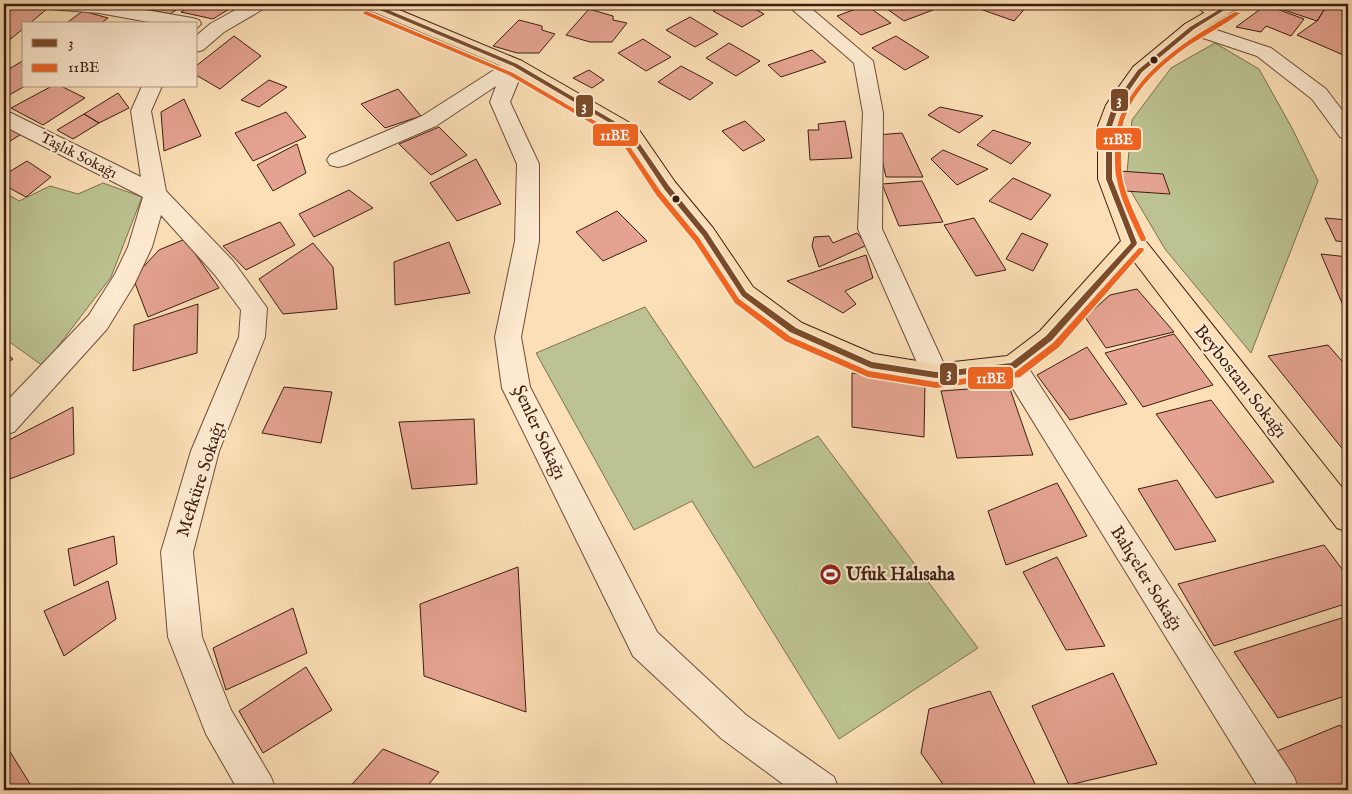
<svg xmlns="http://www.w3.org/2000/svg" width="1352" height="794" font-family="'IM FELL English',serif">
<rect width="100%" height="100%" fill="#fcdfb6"/>
<filter id="stains"><feTurbulence type="fractalNoise" baseFrequency=".004" numOctaves="4"/><feColorMatrix values="0 0 0 0 .2 0 0 0 0 .09 0 0 0 0 .02 0 0 0 .5 -.17"/></filter>
<radialGradient id="worn" r=".72"><stop offset=".6" stop-color="#630" stop-opacity="0"/><stop offset="1" stop-color="#630" stop-opacity=".3"/></radialGradient>
<path fill="#bcc291" stroke="#7c7050" d="M1215,43l44,26 33,59 26,53 -67,172 -86,-104 -39,-66 6,-63 39,-52z
M103,183l39,14 -31,80 -68,89 -39,-28v-146l15,9 31,-15 28,8z
M645,307l109,161 64,-32 160,212 -139,91 -147,-238 -58,29 -98,-177z"/>
<path fill="#e4a390" stroke="#3d1d10" d="M152,4h33l-15,10 -25,-5z
M194,4h33l7,2 -21,13 -32,-7z
M506,4h25l-7,6z
M726,4h20l18,10 -22,13 -29,-16z
M880,4h44l9,6 -29,11z
M966,4h63l-15,17z
M1266,4h62l-11,17z
M1328,4l20,2v51l-51,-22 20,-14z
M866,5l25,18 -30,12 -24,-19z
M1266,5l38,14 -13,17 -25,-10 -5,6 -25,-5z
M4,6l44,2 -19,16h-5v4l-17,14 -3,-1z
M589,9l24,7v4l14,3 -15,19h-22l-24,-7z
M83,11l25,7 -8,6h-35z
M690,17l28,17 -23,13 -29,-17z
M519,20l23,6v4l13,4 -16,19h-22l-24,-7z
M234,36l27,20 -41,33 -24,-14v-9z
M896,36l33,21 -24,13 -33,-22z
M643,39l28,18 -25,14 -28,-18z
M729,43l31,18 -24,15 -30,-18z
M812,50l14,12 -45,15 -13,-12z
M24,60l1,26 -21,12v-26z
M681,66l32,17 -23,17 -32,-18z
M589,70l15,10 -12,8 -19,-10z
M269,80l18,7 -28,20 -18,-7z
M52,86h9l24,12 -42,27 -32,-17z
M398,89l23,27 -36,12 -24,-24z
M118,93l11,15 -30,15 -15,-9z
M184,99l17,37 -37,15 -3,-39z
M940,107l43,9 -24,17 -31,-18z
M286,112l20,25 -53,24 -18,-28z
M84,114l15,9 -26,16 -16,-9z
M745,121l20,19 -22,11 -21,-20z
M845,121l7,37 -42,2 -2,-30h11l-1,-6z
M5,124l18,9 -19,12v-20z
M439,127l28,28 -36,20 -32,-31z
M993,130l38,13 -20,21 -34,-19z
M902,133l21,44h-37l-10,-42z
M297,144l9,29 -33,18 -16,-26z
M943,150l45,19 -31,16 -26,-26z
M476,159l25,45 -44,17 -27,-38z
M27,161l24,16 -25,20 -22,-12v-10z
M1119,171l44,3 7,20 -45,-3z
M1013,178l38,17 -20,25 -42,-19z
M922,181l21,41 -44,4 -17,-42z
M349,190l24,18 -59,29 -15,-23z
M617,211l30,30 -44,20 -27,-29z
M974,218l32,52 -30,6 -32,-51z
M1325,218l23,2v22l-12,-1z
M280,222l15,23 -49,25 -23,-24z
M857,233l10,12 -48,22 -7,-21 2,-9 15,-1 4,7z
M1022,233l26,11 -15,27 -27,-12z
M185,239l34,49 -71,29 -15,-39 26,-28z
M449,242l21,51 -75,12 -1,-43z
M313,243l20,24 4,42 -54,5 -24,-35z
M1321,254l27,3v60z
M866,255l7,23 -28,13 11,13 -13,9 -56,-32z
M1137,289l37,43 -68,16 -21,-31 25,-22z
M198,304l-1,49 -64,18 1,-46z
M1174,334l39,51 -70,22 -38,-54z
M1328,345l20,23v84h-3l-77,-96z
M1087,347l40,57 -57,16 -33,-45z
M4,351l9,8 -9,6z
M852,373l73,10 -1,54 -72,-10z
M1009,386l24,69 -76,3 -16,-67z
M284,387l48,5 -11,51 -59,-10z
M1211,400l63,82 -58,16 -60,-84z
M73,407l1,47 -64,25 -3,-38z
M474,419l3,65 -65,5 -13,-67z
M1177,480l39,61 -41,9 -37,-61z
M1057,483l30,53 -81,29 -18,-54z
M114,536l3,28 -43,22 -6,-37z
M1324,545l24,32v26l-134,43 -36,-62z
M1057,557l48,89 -39,4 -43,-78z
M518,567l8,145 -102,-36 -4,-72z
M108,581l8,38 -52,37 -20,-45z
M293,608l14,45 -81,37 -13,-42z
M1348,616v79l-70,23 -44,-66z
M306,667l26,43 -69,43 -24,-42z
M1113,673l44,91 -88,21 -37,-79z
M990,691l48,99h-91l-26,-37 8,-44z
M1340,725l8,12v53h-60l-23,-34z
M4,742l28,45 -4,3h-24z
M383,749l56,23 -15,18h-77z"/>
<g fill="none" stroke-linecap="round" stroke-linejoin="round">
<defs>
<path id="minor" d="M41,4h70l81,14 7,2 2,4 -5,5v-5h-36l-61,-11 -49,-4 -6,-1z
M246,4h22l-3,4 -41,24 -21,18 -7,2v-16l14,-12z
M786,4h20l67,57 10,52 -1,116 67,146 -3,8 -10,3 -10,-3 -68,-154 5,-116 -9,-50z
M1195,4h22l11,8 -2,4c-11,3 -25,-3 -31,-12z
M1192,22l79,26 55,41 22,29v21l-8,-2 -28,-38 -55,-43 -72,-24 -2,-4 2,-4z
M515,59l7,2 3,4 -15,37 29,62v77l-18,96 9,50 127,245 89,83 88,62 5,13h-48l-69,-51 -89,-83 -131,-268 -7,-51 20,-96 2,-77 -27,-62 6,-16 -60,40 -90,39 -8,2 -8,-2 -3,-5 3,-5 92,-39 86,-55z
M142,86h20l-11,25 15,80 67,70 34,47 -2,29 -46,114 -26,101 9,85 29,73 40,67 5,13h-38l-32,-56 -38,-97 -7,-85 30,-101 48,-114 2,-27 -26,-35 -54,-60 -9,32 -18,38 -27,44 -93,103 -10,3v-31l85,-89 26,-41 13,-27 15,-50 -139,-71v-15l7,2 130,64 -10,-66z
M1013,355l9,3 272,419 5,13h-39l-256,-416 -4,-8 4,-8z"/>
<path id="major" d="M361,4h24l137,57 115,66 38,55 38,46 40,59 49,36 72,31 62,10 71,-8 33,-25 81,-90 -23,-62v-53l8,-21 27,-38 52,-43 34,-20h22l-3,4 -39,24 -52,43 -21,31 -6,20v53l24,60 204,256v37l-11,-4 -204,-268c-28,32 -81,104 -120,117l-77,9 -65,-10 -87,-39 -49,-36 -38,-61 -38,-46 -38,-57 -113,-68 -144,-61z"/>
</defs>
<use href="#minor" stroke="#6d4e3a" stroke-width="2"/>
<use href="#major" stroke="#3d1d10" stroke-width="2"/>
<use href="#minor" fill="#fdead0" fill-rule="evenodd"/>
<use href="#major" fill="#fcdfb6" fill-rule="evenodd"/>
<defs>
<path id="bus-1" d="M368,4h6l143,60 114,67 38,55 38,46 39,60 50,36 76,34 64,10 75,-9 35,-27 85,-93 -25,-64v-53l7,-21 25,-35 52,-43 39,-23h5l-40,25 -52,43 -23,33 -7,21v53l25,64 -1,2 -84,95 -36,28 -80,10 -65,-10 -81,-36 -48,-36 -39,-60 -38,-46 -38,-57 -114,-67 -145,-61z"/>
<path id="bus-2" d="M366,11l147,62 111,65 37,54 38,46 40,61 52,38 78,34 67,11 79,-10 38,-29 86,-95h4l1,2 -85,97 -39,30 -84,11 -68,-11 -83,-36 -50,-38 -40,-61 -38,-46 -37,-56 -111,-65 -145,-61 -1,-1z
M1235,12l5,1c-15,12 -36,22 -52,33 -28,20 -59,47 -66,82 -1,9 -1,18 -1,27 0,9 0,18 2,27 5,20 15,38 23,57l-1,2h-4c-9,-19 -20,-40 -24,-61 -2,-7 -2,-15 -2,-23 0,-10 -1,-21 2,-30 14,-54 73,-89 118,-115z"/>
</defs>
<use href="#bus-1" stroke="#fdead0" stroke-width="3"/>
<use href="#bus-2" stroke="#fdead0" stroke-width="3"/>
<use href="#bus-1" fill="#7a4b2a" fill-rule="evenodd"/>
<use href="#bus-2" fill="#f26522" fill-rule="evenodd"/>
</g>
<defs>
<symbol id="stadium-disc" viewBox="-11 -11 22 22"><circle r="9.5" fill="#8f2418" stroke="#fdead0"/><path d="M0-5a6.5 5 0 1 0 0 10a6.5 5 0 1 0 0-10ZM-3.5-1.8h7v3.6h-7Z" fill="#fff"/></symbol>
</defs>
<g fill-rule="evenodd">
<use href="#stadium-disc" x="818" y="562" width="25" height="25"/>
</g>
<g fill="#3d1d10" stroke="#fdead0" stroke-width="2">
<circle cx="1154" cy="60" r="4.5"/>
<circle cx="676" cy="199" r="4.5"/>
</g>
<g text-anchor="middle" stroke-width="4.5" stroke-linejoin="round" paint-order="stroke">
<g font-size="15" fill="#3d1d10" stroke="#fdead0">
<text transform="translate(79 155) rotate(27)" y="5">Taşlık Sokağı</text>
</g>
<g font-size="18" fill="#3d1d10" stroke="#fdead0">
<text transform="translate(1241 381) rotate(52)" y="6">Beybostanı Sokağı</text>
<text transform="translate(540 432) rotate(65)" y="6">Şenler Sokağı</text>
<text transform="translate(200 479) rotate(-72)" y="6">Mefküre Sokağı</text>
<text transform="translate(1147 578) rotate(58)" y="6">Bahçeler Sokağı</text>
</g>
<g font-size="18" font-weight="bold" fill="#3d1d10" stroke="#fdead0" text-anchor="start">
<text x="846" y="580">Ufuk Halısaha</text>
</g>
</g>
<g stroke="#fdead0" stroke-width="2">
<rect x="1110" y="88" width="19" height="24" rx="5" fill="#7a4b2a"/>
<rect x="575" y="94" width="19" height="24" rx="5" fill="#7a4b2a"/>
<rect x="592" y="123" width="47" height="24" rx="5" fill="#f26522"/>
<rect x="1095" y="127" width="47" height="24" rx="5" fill="#f26522"/>
<rect x="939" y="362" width="19" height="24" rx="5" fill="#7a4b2a"/>
<rect x="967" y="366" width="47" height="24" rx="5" fill="#f26522"/>
</g>
<g font-size="14" text-anchor="middle" font-weight="bold" fill="#fff">
<text x="1119" y="105">3</text>
<text x="584" y="111">3</text>
<text x="615" y="140">11BE</text>
<text x="1118" y="144">11BE</text>
<text x="949" y="378">3</text>
<text x="991" y="383">11BE</text>
</g>
<rect width="1352" height="794" fill="none" stroke="#fcdfb6" stroke-width="20"/>
<rect x="5" y="5" width="1342" height="784" fill="none" stroke="#3d1d10" stroke-width="2.5"/>
<rect x="10" y="10" width="1332" height="774" fill="none" stroke="#3d1d10"/>
<rect x="22" y="22" width="175" height="65" fill="#fdead0" stroke="#b09883"/>
<rect x="32" y="39" width="25" height="8" fill="#7a4b2a" stroke="#b09883"/>
<text x="68" y="48" font-size="15" fill="#3d1d10">3</text>
<rect x="32" y="64" width="25" height="8" fill="#f26522" stroke="#b09883"/>
<text x="68" y="72" font-size="15" fill="#3d1d10">11BE</text>
<rect width="100%" height="100%" filter="url(#stains)"/>
<rect width="100%" height="100%" fill="url(#worn)"/>
</svg>
